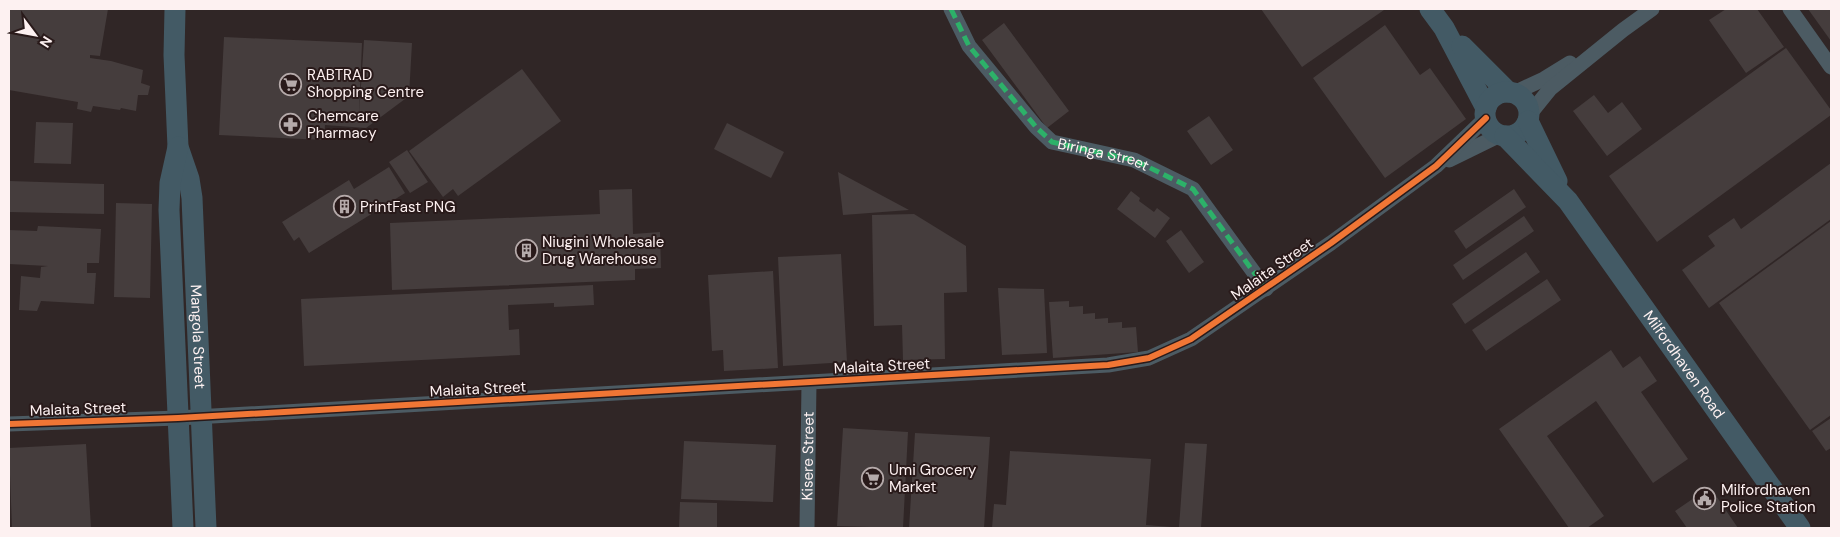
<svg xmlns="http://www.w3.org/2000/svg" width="1840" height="537" font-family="'DM Sans',sans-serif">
<rect width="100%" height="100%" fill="#302626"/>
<path fill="#453d3d" d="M9,9h99l-8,47 -10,-1v3l21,3 32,9 -2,13 9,3 -2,9h-10l-2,16 -15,-3 -1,2 -27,-4 -2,6 -14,-3 1,-7 -69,-12z
M1261,9h122l1,1 -82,57z
M1726,9h31l27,38 -38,26 -37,-53z
M1808,9h23v32z
M1004,23l65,88 -22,17 -65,-88z
M1385,25l35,50 10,-7 36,51 -81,59 -72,-100z
M224,37l138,6 -3,73 5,-76 48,3 -3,53 -43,32 -41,-3 -1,15 -105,-5z
M1786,48l45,62v5l-174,127 -48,-66z
M522,69l39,52 -103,75 -5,-7 -10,8 -34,-46z
M1594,95l14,18 14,-11 20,27 -35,27 -34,-45z
M1209,116l24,34 -22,15 -24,-34z
M36,122l37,1 -2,41 -37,-1z
M727,123l57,29 -13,26 -57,-29z
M407,150l21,32 -18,11 -21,-31z
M1831,163v56l-122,89 -27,-38 33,-24 -7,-10 26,-18 7,11z
M389,167l16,26 -96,60 -10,-16 -5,4 -12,-19 67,-42 5,9z
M838,172l71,38 -66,5z
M9,181l95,3v30l-95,-2z
M632,189l1,45 27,-2 1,36 -26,1v11l-243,10 -2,-67 210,-9 -1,-24z
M1514,189l12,18 -60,42 -12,-18z
M1131,191l9,7 -1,3 15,11 3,-4 13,10 -15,20 -38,-29z
M116,203l36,1 -2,94 -36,-1z
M914,214l52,32 1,46 -23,1 1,66 -42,1 -1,-35 -28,1 -2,-111z
M1524,216l10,15 -71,49 -10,-15z
M1831,221v194l-21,15 -91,-127z
M38,226l63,3 -2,34h-12v10h9l-2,31 -53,-3 -4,10 -18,-1 2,-34 19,2 1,-11 7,-1 -39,-2v-34l28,1z
M1181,230l23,32 -15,11 -23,-32z
M1526,252l14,20 -75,52 -13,-20z
M841,254l6,108 -64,4 -5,-109z
M773,271l5,97 -54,3 -1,-21 -11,1 -4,-76z
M1547,279l14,21 -75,51 -14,-21z
M593,285l1,20 -40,2v-4l-46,2 1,25 10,-1 1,26 -216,11 -3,-67z
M998,288l46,1 3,64 -45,2z
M1069,301v6l14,-1v8l12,-1v6l13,-1v5l14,-1v6l14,-1 2,25 -85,6 -4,-56z
M1611,350l12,18 17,-12 17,25 -16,11 47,67 -35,24 -57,-82 -49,35 57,80 -17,12h-18l-70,-99z
M1831,418v30l-5,3 -14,-20z
M843,428l65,4 -5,96 -66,-2z
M915,433l75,4 -6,91h-75z
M684,441l92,4 -3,57 -92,-3z
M1185,443l22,1 -6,84h-22z
M86,444l5,84h-79l-3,-80z
M1010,451l141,8 -5,66 26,2 -1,1h-179l2,-24 12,1z
M1710,487l28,41h-51l-12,-17z
M680,502l37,1v25h-38z"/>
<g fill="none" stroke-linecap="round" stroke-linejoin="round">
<g stroke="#4c5b63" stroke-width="15">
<path id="s1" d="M951,9l18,37 67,81 16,15 82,18 59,29 73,100"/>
<path d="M1790,9l41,58"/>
<path d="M1514,93l30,-14 26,-16"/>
<path d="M1529,115l21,-26 73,-59 29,-21"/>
<path d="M1449,160l51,-25"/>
<path d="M9,424l169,-6 930,-53 41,-7 42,-19 140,-96 105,-77 50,-48"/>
<path id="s2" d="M807,528l2,-145"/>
</g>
<g stroke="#435a65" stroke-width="21">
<path id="s3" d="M175,9l-1,46 4,92 11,32 3,19 14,330"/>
<path d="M1430,9l14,19 42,80"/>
<path d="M1462,46l46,46"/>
<circle cx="1507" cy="114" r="22"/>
<path d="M1528,121l29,60"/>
<path id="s4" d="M1505,136l63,65 232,327"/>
<path d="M178,147l-8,36 -1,27 14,318"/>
</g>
<path stroke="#2db169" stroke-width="5" stroke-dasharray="10 5" stroke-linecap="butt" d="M951,9l18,37 67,81 16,15 82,18 59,29 73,100"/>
<defs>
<path id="cycleway" d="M9,424l169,-6 930,-53 41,-7 42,-19 140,-96 105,-77 50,-48"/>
</defs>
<use href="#cycleway" stroke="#291a1a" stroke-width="9"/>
<use href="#cycleway" stroke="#f07635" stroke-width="6"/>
</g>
<defs>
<symbol id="supermarket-ring" viewBox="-11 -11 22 22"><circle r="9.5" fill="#291a1a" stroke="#b5aaaa" stroke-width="1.5"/><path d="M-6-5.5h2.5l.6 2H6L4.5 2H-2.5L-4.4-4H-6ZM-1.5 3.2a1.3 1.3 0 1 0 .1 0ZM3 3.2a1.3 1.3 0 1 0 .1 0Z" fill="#b5aaaa"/></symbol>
<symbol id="pharmacy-ring" viewBox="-11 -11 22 22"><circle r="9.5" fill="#291a1a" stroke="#b5aaaa" stroke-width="1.5"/><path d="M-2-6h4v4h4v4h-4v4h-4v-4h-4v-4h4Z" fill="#b5aaaa"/></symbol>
<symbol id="building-ring" viewBox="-11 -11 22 22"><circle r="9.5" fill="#291a1a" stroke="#b5aaaa" stroke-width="1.5"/><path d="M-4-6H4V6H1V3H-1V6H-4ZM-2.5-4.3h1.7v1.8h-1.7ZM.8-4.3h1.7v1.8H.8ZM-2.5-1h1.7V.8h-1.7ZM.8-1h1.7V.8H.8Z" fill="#b5aaaa"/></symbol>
<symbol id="civic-ring" viewBox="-11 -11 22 22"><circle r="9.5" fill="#291a1a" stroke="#b5aaaa" stroke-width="1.5"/><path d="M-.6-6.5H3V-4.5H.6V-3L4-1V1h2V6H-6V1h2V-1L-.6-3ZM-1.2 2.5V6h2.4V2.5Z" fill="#b5aaaa"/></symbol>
</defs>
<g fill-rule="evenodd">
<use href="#supermarket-ring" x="278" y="72" width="25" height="25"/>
<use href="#pharmacy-ring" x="278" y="112" width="25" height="25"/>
<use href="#building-ring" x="332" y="194" width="25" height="25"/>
<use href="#building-ring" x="514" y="238" width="25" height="25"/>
<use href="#supermarket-ring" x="860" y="466" width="25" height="25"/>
<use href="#civic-ring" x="1692" y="486" width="25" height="25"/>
</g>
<g text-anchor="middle" stroke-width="4" stroke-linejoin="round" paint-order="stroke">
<g font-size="15" fill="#fdf1f1" stroke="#291a1a" text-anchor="start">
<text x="307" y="80">RABTRAD<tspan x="307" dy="17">Shopping Centre</tspan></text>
<text x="307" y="121">Chemcare<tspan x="307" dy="17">Pharmacy</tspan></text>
<text x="360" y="212">PrintFast PNG</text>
<text x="542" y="247">Niugini Wholesale<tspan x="542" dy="17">Drug Warehouse</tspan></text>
<text x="889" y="475">Umi Grocery<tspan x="889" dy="17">Market</tspan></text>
<text x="1721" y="495">Milfordhaven<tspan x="1721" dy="17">Police Station</tspan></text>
</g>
<g font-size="15" fill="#fdf1f1" stroke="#291a1a">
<text dy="5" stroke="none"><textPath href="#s1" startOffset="221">Biringa Street</textPath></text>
<text transform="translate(1272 269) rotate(-35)" y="5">Malaita Street</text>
<text dy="5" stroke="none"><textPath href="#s3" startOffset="330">Mangola Street</textPath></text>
<text dy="5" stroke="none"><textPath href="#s4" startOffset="291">Milfordhaven Road</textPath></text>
<text transform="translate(882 366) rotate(-3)" y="5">Malaita Street</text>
<text transform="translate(478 389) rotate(-3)" y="5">Malaita Street</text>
<text transform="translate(78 409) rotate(-2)" y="5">Malaita Street</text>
<text dy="5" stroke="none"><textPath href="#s2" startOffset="72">Kisere Street</textPath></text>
</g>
</g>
<rect width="1840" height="537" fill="none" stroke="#fdf1f1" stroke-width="20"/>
<g transform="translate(35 35) rotate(122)" stroke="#291a1a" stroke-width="4" paint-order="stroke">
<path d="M0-4L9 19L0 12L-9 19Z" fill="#fdf1f1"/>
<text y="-8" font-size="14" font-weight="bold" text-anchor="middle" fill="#fdf1f1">N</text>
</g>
</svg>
